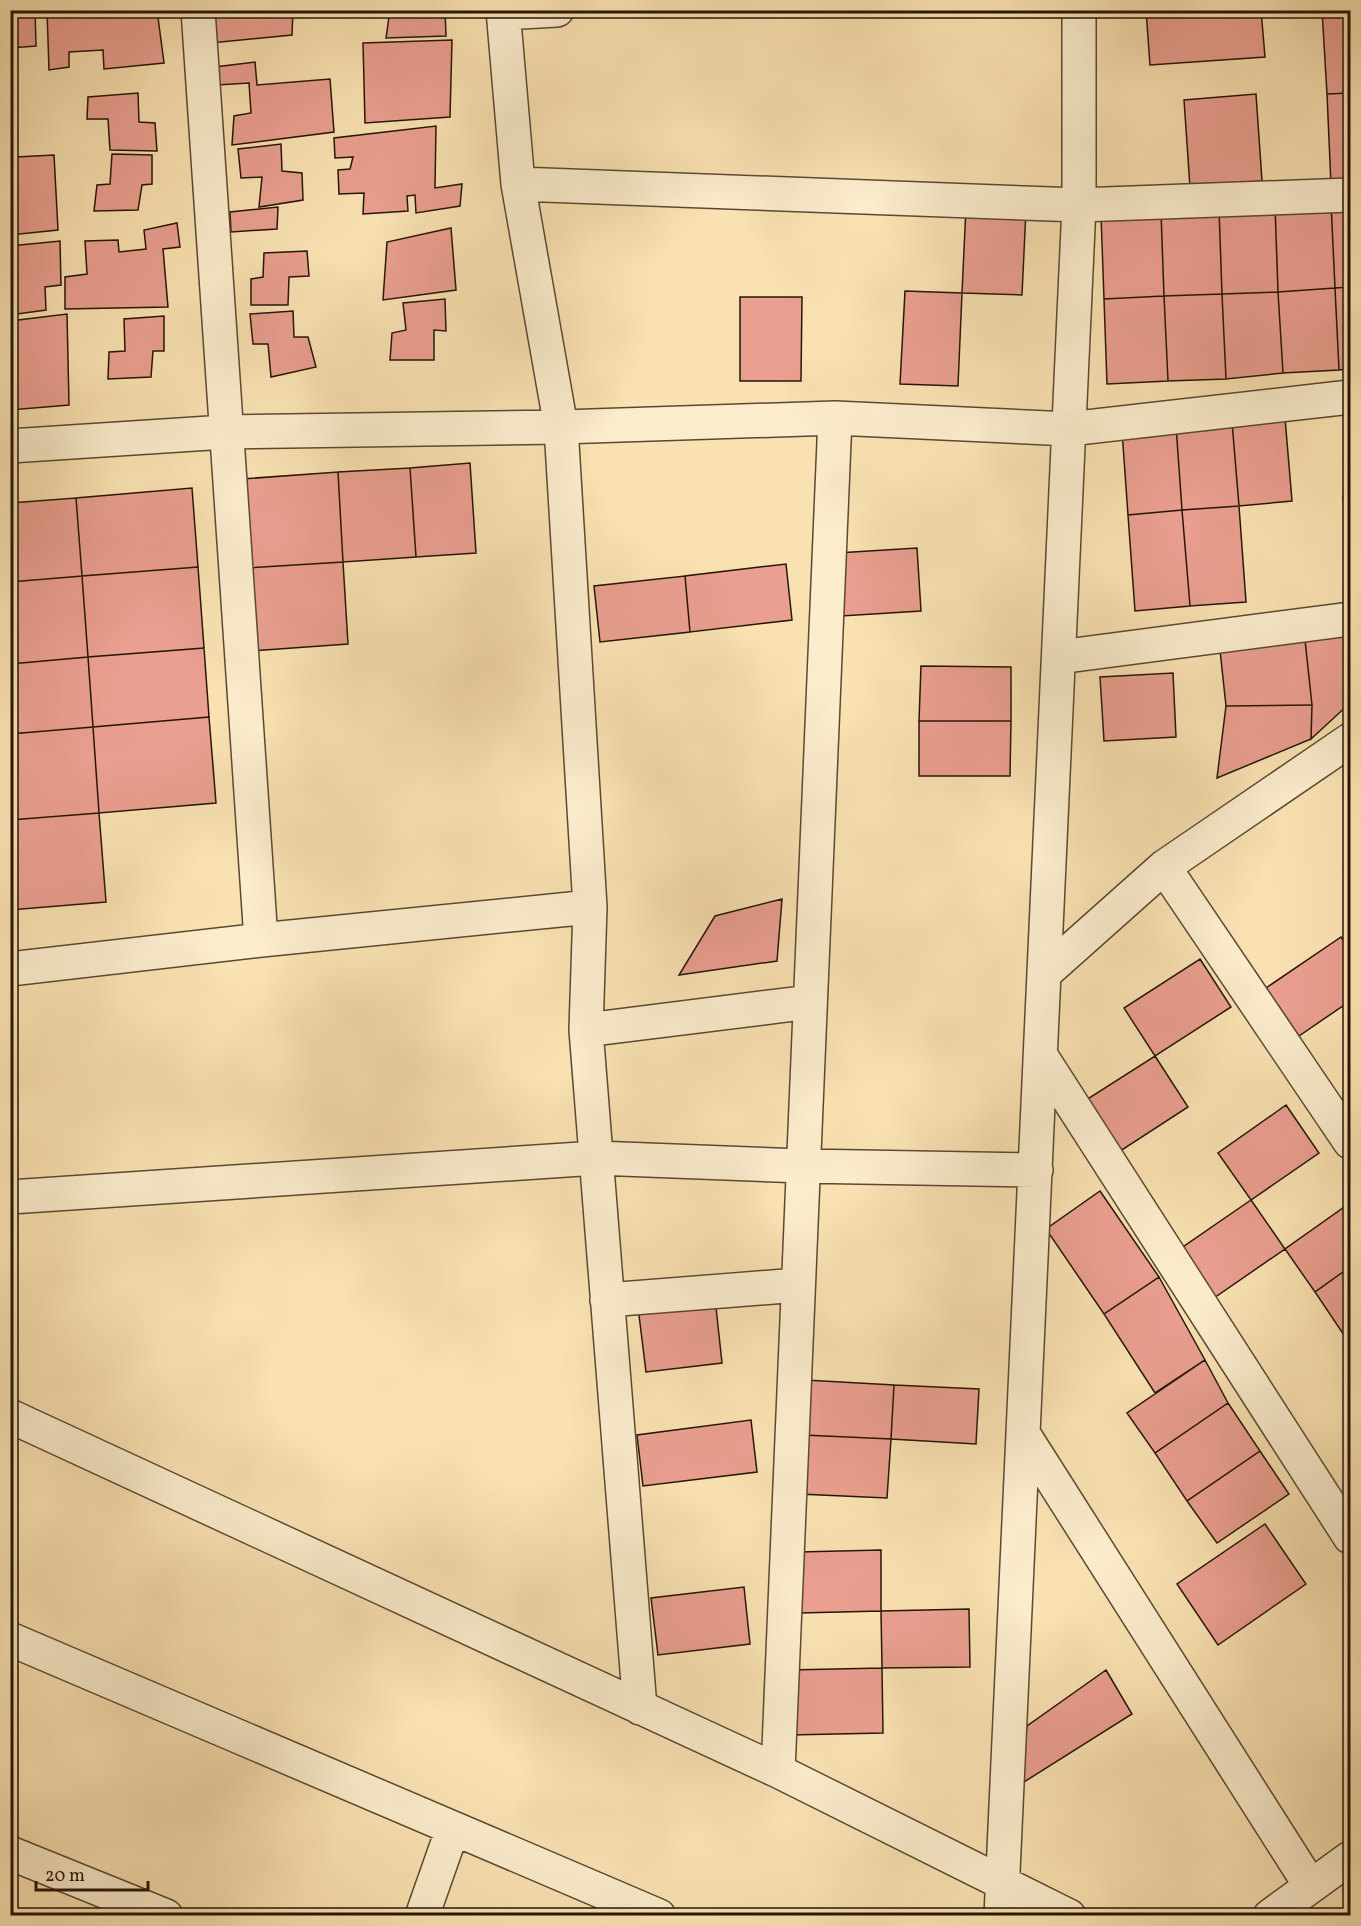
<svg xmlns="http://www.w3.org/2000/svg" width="1361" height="1926" font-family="Vollkorn,serif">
<rect width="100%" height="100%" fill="#f9e1b1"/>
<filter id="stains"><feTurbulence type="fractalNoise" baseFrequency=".00333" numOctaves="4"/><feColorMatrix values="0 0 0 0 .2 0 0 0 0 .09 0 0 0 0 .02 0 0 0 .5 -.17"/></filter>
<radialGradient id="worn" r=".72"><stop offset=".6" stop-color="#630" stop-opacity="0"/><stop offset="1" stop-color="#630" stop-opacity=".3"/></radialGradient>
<path fill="#ea9f90" stroke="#251607" stroke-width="1.5" d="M10,10h25l1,36 -26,2z
M47,10h110l7,53 -60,6 -1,-19 -34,2v15l-20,3z
M214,10h79l-1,25 -81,8z
M335,10h52l-51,6z
M390,10h55l1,26 -60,2z
M1146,10h115l4,47 -115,8z
M1322,10h28v83l-23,1z
M452,40l-2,77 -85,6 -2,-80z
M255,62l2,23 73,-6 4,53 -102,13 2,-29 17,-3 -2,-30 -32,2 -2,-18z
M138,93l1,29 16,1 2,28 -47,-1 -2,-31h-21l1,-22z
M1350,93v91l-19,1 -4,-91z
M1256,94l6,87 -72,6 -6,-87z
M10,103l3,1 2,25h-5z
M436,126l-1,62 27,-4 -2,22 -44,7 -1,-18 -8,1 1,15 -45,3 1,-21 -25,1 -1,-24 12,-1 3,-12 -18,1 -1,-20z
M281,144l1,27 20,2 1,27 -44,7 3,-30 -21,1 -3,-29z
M112,154l40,1v29l-10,1 -4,25 -44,1 3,-26 13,-1z
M54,155l4,75 -48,5v-66l6,-1v-11z
M1331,203h19v84l-15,1z
M1331,203l4,85 -57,4 -3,-86z
M1275,206l3,86 -56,2 -3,-85z
M278,207l-1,22 -46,3 -1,-20z
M966,207l60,3 -4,85 -60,-2z
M1219,209l3,85 -58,2 -3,-84z
M1161,212l3,84 -60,3 -3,-84z
M177,223l3,24 -17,2 5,58 -103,2v-32l22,-3 -2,-33 33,-1 1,12 27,-3 -2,-19z
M451,228l5,62 -73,10 4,-58z
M60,241l1,44 -16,2 1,23 -36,5v-69z
M307,251l2,25 -20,1 -1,28h-37v-26l12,-2 1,-24z
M1350,287v82l-11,1 -4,-82z
M1335,288l4,82 -56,3 -5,-81z
M905,291l57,2 -4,93 -58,-2z
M1278,292l5,81 -57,6 -4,-85z
M1222,294l4,85 -58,2 -4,-85z
M1164,296l4,85 -61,3 -3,-85z
M740,297h62l-1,84h-61z
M445,299l1,32 -12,-1v30h-44l2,-27 14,-3 -3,-27z
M293,311l1,26h14l8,30 -45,10 -3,-33h-15l-3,-30z
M67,314l2,91 -59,5v-89z
M164,316v35h-11l-2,26 -43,2 1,-27 16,-1 -1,-32z
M1285,418l7,83 -53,5 -7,-84z
M1232,422l7,84 -57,4 -6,-84z
M1176,426l6,84 -54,5 -6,-84z
M470,463l6,90 -60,4 -6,-89z
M410,468l6,89 -73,5 -5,-90z
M338,472l5,90 -96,6 -5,-89z
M192,488l6,79 -116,9 -6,-78z
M1350,496v67l-7,-66z
M76,498l6,78 -72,6v-79z
M1239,506l7,96 -56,4 -8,-96z
M1182,510l8,96 -55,5 -7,-96z
M917,548l4,63 -80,5 -4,-63z
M343,562l5,82 -96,7 -5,-83z
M786,564l6,56 -102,12 -5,-56z
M198,567l6,81 -116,9 -6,-81z
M82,576l6,81 -78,7v-82z
M685,576l5,56 -90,10 -6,-56z
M1350,629v74l-39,36 1,-34 -7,-65z
M1305,640l7,65 -86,1 -7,-65z
M204,648l5,69 -116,10 -5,-70z
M88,657l5,70 -83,7v-70z
M921,666l90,1v54h-92z
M1173,673l3,64 -72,4 -4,-64z
M1312,705l-1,34 -94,39 9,-72z
M209,717l7,86 -117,10 -6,-86z
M919,721h92l-1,55h-91z
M93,727l6,86 -89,7v-86z
M99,813l7,89 -96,8v-90z
M782,899l-5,62 -98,14 36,-59z
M1341,937l9,14v50l-51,35 -33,-48z
M1200,959l31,48 -76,49 -31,-48z
M1155,1056l33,51 -80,52 -33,-52z
M1286,1105l33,48 -68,47 -33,-47z
M1100,1191l59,86 -55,37 -58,-85z
M1251,1200l34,49 -74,51 -34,-49z
M1350,1203v64l-35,25 -30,-43z
M1350,1267v77l-35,-52z
M1159,1277l46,83 -50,33 -51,-79z
M715,1298l7,65 -76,9 -8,-65z
M1205,1360l23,43 -73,50 -28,-40z
M805,1380l89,5 -3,54 -88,-4z
M894,1385l85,4 -3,55 -85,-5z
M1228,1403l32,48 -73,50 -32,-48z
M751,1420l6,52 -114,14 -6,-51z
M803,1435l88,4 -4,59 -88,-4z
M1260,1451l29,43 -72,49 -30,-42z
M1265,1524l41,60 -88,61 -41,-61z
M881,1550v61l-82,2 -1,-61z
M744,1587l6,57 -92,11 -7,-57z
M969,1609l1,58 -88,1 -1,-57z
M882,1668l1,65 -94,2 -1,-65z
M1106,1670l26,44 -116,73 11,-61z"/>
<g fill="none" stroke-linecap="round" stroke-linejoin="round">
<defs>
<path id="minor" d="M198,10l63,930
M503,10l15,174 43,243 29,480 -4,123 54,678
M504,13l53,-3
M518,184l561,21 271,-10
M10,446l215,-14 336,-5 274,-9 234,11 281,-32
M1059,657l291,-38
M1164,867l186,275
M10,969l251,-29 329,-33
M1045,973l119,-106 186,-127
M586,1030l224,-28
M1041,1056l309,481
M10,1197l586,-39 207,8 233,4
M607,1300l191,-15
M10,1416l768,355 291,145
M1024,1435l286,450
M10,1639l649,277
M778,1771l57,-1353
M10,1853l156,63
M422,1916l31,-88
M1001,1916l78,-1711v-195
M1270,1916l80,-58"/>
</defs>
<use href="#minor" stroke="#5a4932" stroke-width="36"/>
<use href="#minor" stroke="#fbeccc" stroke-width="33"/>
</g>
<rect width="1361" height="1926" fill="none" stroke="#f9e1b1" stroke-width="36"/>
<rect x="12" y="12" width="1337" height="1902" fill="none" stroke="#251607" stroke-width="3"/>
<rect x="18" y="18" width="1325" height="1890" fill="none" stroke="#251607" stroke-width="1.5"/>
<path d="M36 1881v9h112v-9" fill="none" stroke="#251607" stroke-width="3"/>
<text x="45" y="1881" font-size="18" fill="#251607" stroke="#fbeccc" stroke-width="4.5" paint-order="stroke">20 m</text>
<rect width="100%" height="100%" filter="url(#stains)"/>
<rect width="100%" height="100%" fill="url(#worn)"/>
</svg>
